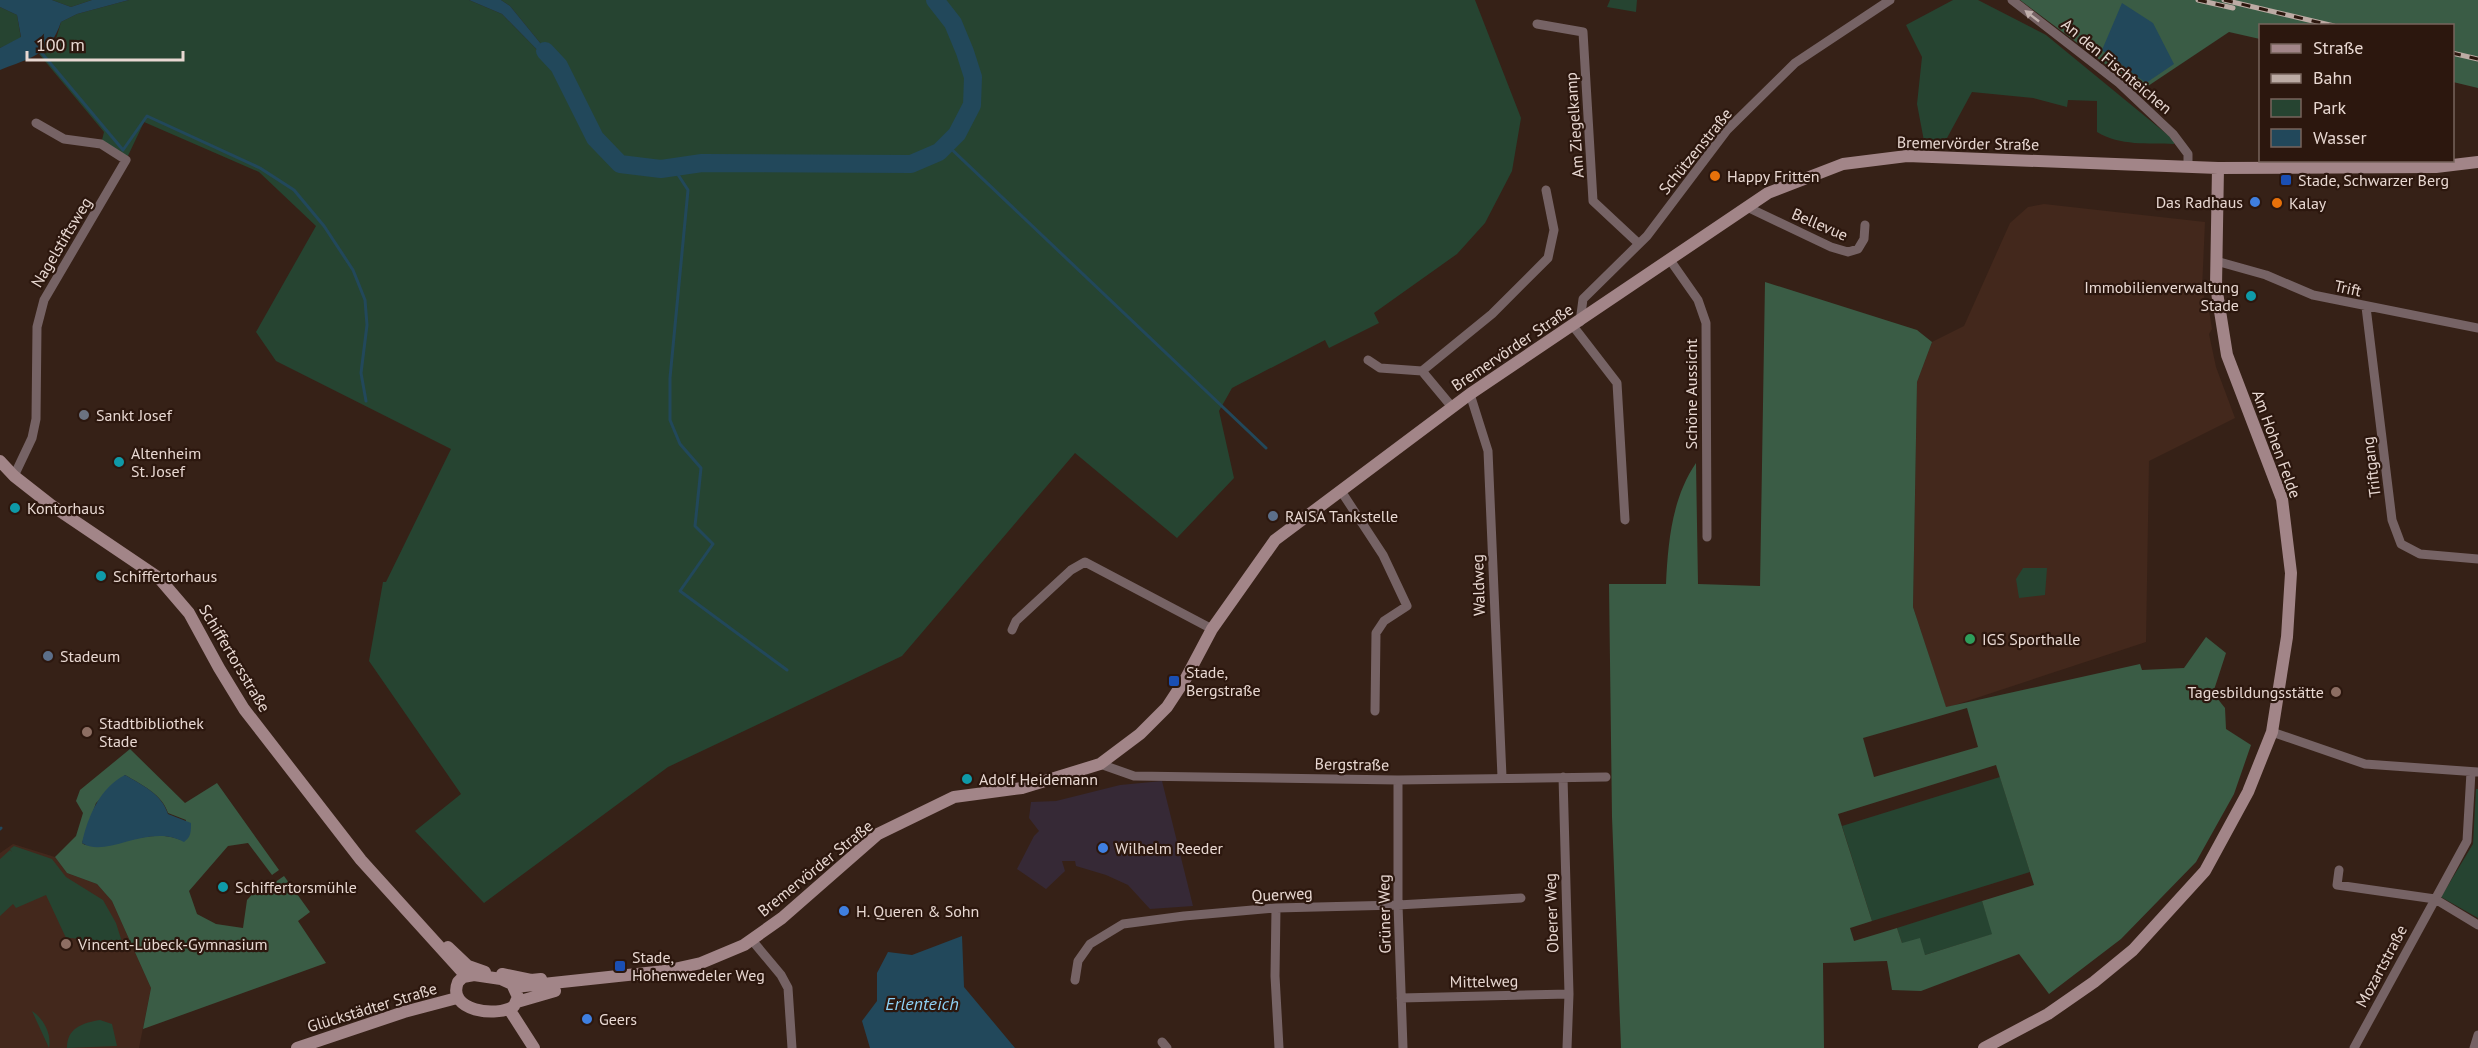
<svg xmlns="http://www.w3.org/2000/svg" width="2478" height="1048" font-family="'PT Sans',sans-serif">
<rect width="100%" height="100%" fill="#362117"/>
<path fill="#362936" d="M1162,781l31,125 -43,3 -22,-24 -22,-10 -30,-9 -1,-5h-13l3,10 -19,18 -29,-20 17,-33 5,-5 -10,-13 2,-16 25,-1 64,-16z"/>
<path fill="#43281c" d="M2044,204l161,18 -3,68 8,26 2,13 -3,5 7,33 19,51 -86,43 -3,181 -200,66 -33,-101 4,-225 15,-40 32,-16 46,-103 18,-16z
M13,844l42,13 12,16 30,11 15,17 39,87 -12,60h-139v-195z"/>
<path fill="#264431" d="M52,0h40l-21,7z
M129,0h340l33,14 52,53 35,60 -30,-61 -49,-60 -9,-6h974l46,118 -9,53 -27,52 -28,31 -83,59 5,10 -50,25 -4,-8 -93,48 -13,23 15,67 -57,60 -102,-85 -173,203 -234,111 -184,136 -69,-72 46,-37 -92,-133 14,-79h3l65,-133 -175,-88 -20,-29 60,-106 -57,-54 -115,-50 -18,38 -25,-16 3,-12 -65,-78 17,-15 5,-17 16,-8z
M1610,0h27l-1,12 -29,-5z
M1953,0h25l68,35 128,105v4c-26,-1 -54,2 -77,-12v-31l-29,-1 -1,7 -34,-9 -61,-6 -25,46 -19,7 -11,1 7,-5 -7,-37 5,-47 -16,-32z
M0,7l17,8 4,23 -21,10z
M2023,568h24l-2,27 -26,3 -3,-19z
M2000,777l30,95 -158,49 -30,-95z
M2476,789h2v129l-37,-21 32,-53z
M14,846l38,13 14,18 37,23 13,23 7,22 -34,4c-5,-10 -13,-11 -23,-11l-20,-43 -30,13 -3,-4 -13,12v-57l10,-9 2,2 -2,-3z
M1982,901l11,33 -68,21 -23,-12 -5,-15z
M32,1011c11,7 20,23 17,37z
M100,1020l12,4 5,22 -50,2c0,-20 15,-25 33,-28z"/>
<path fill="#3a5c45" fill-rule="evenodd" d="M2020,0h458v88l-25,-6 -1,-56h-192v13l-31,-7 -90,60 -15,-14z
M1765,282l152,48 15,12 -15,40 -4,225 33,100 194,-43 2,6 42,-2 22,-31 20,16 -13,40 12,15 1,21 25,16 -17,49 -38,68 -75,77 -72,55 -30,-40 -98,37 -29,-1 -5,-29 -64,2 1,85h-203l-9,-231 -3,-233h57c2,-42 6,-86 30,-121l2,121 62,2zM1967,708l11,39 -104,30 -11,-39zM1996,765l38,120 -52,16 10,33 -67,21 -5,-17 -18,5 -5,-15 -43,13 -4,-13 22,-7 -34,-107z
M130,749l55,54 32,-20 62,87 -7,5 -24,-32 -20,3 -39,45 8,23 19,10 27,4 4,-28 12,-13h9l16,-11 26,36 -12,9 28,42 -183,66 8,-41 -39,-87 -15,-17 -30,-11 -12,-16 21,-21 7,-23 -7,-12 4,-11zM125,775c17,10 37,19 43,38l18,7 -5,20c-32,-13 -62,9 -96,5l-3,-2 14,-40z"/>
<path fill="#22485b" d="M0,0h52l19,7 21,-7h37l-52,14 -16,8c-11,33 -31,36 -61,48v-22l21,-11 -4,-22 -17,-8z
M469,0h32l9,6 49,60 36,72 -41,-71 -52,-53z
M2122,3l31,20 21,41 -28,19 -44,-33z
M125,775c17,10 37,19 43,39l23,9c0,9 0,14 -7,19 -36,-20 -77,17 -102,1 6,-27 18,-55 43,-68z
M962,936l2,51 51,61h-145l-8,-27 15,-20v-28l11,-21 24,3z"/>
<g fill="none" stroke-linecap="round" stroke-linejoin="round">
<path stroke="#22485b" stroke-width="3" d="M40,51l83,99 24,-34 113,52 34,22 30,36 29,44 12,30 2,25 -6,48 5,28
M946,144l320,304
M673,167l15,23 -18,188v42l10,24 21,24 -6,58 18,18 -33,47 107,79
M0,829l1,-1"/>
<path stroke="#22485b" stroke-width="18" d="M545,51l14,15 36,72 25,26 41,5 41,-6 209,1 28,-12 18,-18 15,-29 1,-28 -8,-25 -12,-29 -18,-23"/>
<path stroke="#766365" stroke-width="9" d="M2012,0l107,83 54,51 15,20v12
M1537,24l46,8 10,169 45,42
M1747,207l84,40 17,5 10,-3 6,-10 1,-14
M1670,260l28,40 8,23 1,214
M2216,261l50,14 47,20 165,33
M2366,307l26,213 9,24 19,10 58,5
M1580,322l3,-23 64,-63 80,-106 68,-67 95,-63
M1573,326l44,57 8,137
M1368,360l12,8 42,3
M1470,394l18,57 14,326
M1452,407l-30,-36 70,-57 56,-56 6,-28 -8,-40
M14,476l18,-38 4,-19 1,-92 7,-27 82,-140 -25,-16 -37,-5 -28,-16
M1341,491l42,64 24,51 -23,15 -8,12 -1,78
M1012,630l4,-9 55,-51 14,-8 127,67
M2272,732l93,32 113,8
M1100,764l34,12 264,4 208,-3
M1563,777l6,217 -2,54
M1398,780v125l5,143
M2339,870l-2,15 98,14 43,26
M1276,908l-1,68 4,72
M751,939l30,36 7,13 4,60
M1075,980l3,-19 12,-17 33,-20 61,-8 92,-8 122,-3 123,-7
M1401,998l168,-4
M1162,1042l5,6
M2354,1048l113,-207 4,-69
M2474,1048l4,-13"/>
<path stroke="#a28588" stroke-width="12" d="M0,461l14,15 37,29 108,73 30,35 30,55 25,41 117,151 105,116
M448,947l20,19 17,6
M502,974l29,6 10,-1
M474,975l27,4 11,5 6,13 -4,9c-17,12 -68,5 -56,-24l5,-5z
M515,987l150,-16 36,-8 43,-18 38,-27 96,-84 76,-37 68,-9 78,-24 40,-30 27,-27 19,-29 26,-49 63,-89 195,-146 298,-201 75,-29 64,-8 311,12 218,-1 42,-5
M517,1002l38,-11
M509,1009l25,39
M297,1048l107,-36 53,-14
M1984,1048l64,-34 46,-32 39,-32 72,-79 43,-79 24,-60 15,-95 4,-64 -9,-74 -55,-144 -11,-69 2,-118"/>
<defs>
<path id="rail" d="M2198,0l35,8
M2224,0l110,26
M2452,53l26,6"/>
</defs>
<use href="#rail" stroke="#bcaba4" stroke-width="5"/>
<use href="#rail" stroke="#2c170e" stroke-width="3" stroke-dasharray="9" stroke-linecap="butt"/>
</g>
<defs><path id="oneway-solid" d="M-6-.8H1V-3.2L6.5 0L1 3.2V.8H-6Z" transform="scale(1.5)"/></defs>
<use fill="#c0afac" href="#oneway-solid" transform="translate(2032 16) rotate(-142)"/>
<g fill="#e8710a" stroke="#2c170e" stroke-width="2">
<circle cx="1715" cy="176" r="6"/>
<circle cx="2277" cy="203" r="6"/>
</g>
<g fill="#1a4fb4" stroke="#2c170e" stroke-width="2">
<rect x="2280" y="174" width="12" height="12" rx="3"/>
<rect x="1168" y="675" width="12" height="12" rx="3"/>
<rect x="614" y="960" width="12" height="12" rx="3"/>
</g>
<g fill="#3f7fe0" stroke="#2c170e" stroke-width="2">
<circle cx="2255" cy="202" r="6"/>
<circle cx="1103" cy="848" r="6"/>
<circle cx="844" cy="911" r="6"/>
<circle cx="587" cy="1019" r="6"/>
</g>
<g fill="#0f9aa8" stroke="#2c170e" stroke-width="2">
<circle cx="2251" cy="296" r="6"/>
<circle cx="119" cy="462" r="6"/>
<circle cx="15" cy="508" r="6"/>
<circle cx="101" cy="576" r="6"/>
<circle cx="967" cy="779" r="6"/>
<circle cx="223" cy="887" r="6"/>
</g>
<circle fill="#6b7280" stroke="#2c170e" stroke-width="2" cx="84" cy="415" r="6"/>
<g fill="#5c6f8a" stroke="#2c170e" stroke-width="2">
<circle cx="1273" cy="516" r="6"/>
<circle cx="48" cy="656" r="6"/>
</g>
<circle fill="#2e9e5b" stroke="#2c170e" stroke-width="2" cx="1970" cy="639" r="6"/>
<g fill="#8d6e63" stroke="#2c170e" stroke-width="2">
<circle cx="2336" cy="692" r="6"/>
<circle cx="87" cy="732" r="6"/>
<circle cx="66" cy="944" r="6"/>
</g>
<g text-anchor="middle" stroke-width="4.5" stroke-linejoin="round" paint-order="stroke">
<g font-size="16" fill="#e8d8d2" stroke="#2c170e">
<text transform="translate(2117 66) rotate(40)" y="6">An den Fischteichen</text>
<text transform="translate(1574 125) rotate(-94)" y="6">Am Ziegelkamp</text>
<text transform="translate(1968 143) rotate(1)" y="6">Bremervörder Straße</text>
<text transform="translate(1695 151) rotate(-51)" y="6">Schützenstraße</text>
<text transform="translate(1820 224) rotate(23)" y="6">Bellevue</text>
<text transform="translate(61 242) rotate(-59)" y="6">Nagelstiftsweg</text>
<text transform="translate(2348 288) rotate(12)" y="6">Trift</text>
<text transform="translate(1512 347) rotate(-34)" y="6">Bremervörder Straße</text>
<text transform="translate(1691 394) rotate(-90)" y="6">Schöne Aussicht</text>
<text transform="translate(2277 444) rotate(70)" y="6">Am Hohen Felde</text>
<text transform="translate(2371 467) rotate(-97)" y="6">Triftgang</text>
<text transform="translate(1478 585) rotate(-92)" y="6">Waldweg</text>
<text transform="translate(235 658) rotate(59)" y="6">Schiffertorsstraße</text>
<text transform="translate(1352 764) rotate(1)" y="6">Bergstraße</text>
<text transform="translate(815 868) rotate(-39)" y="6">Bremervörder Straße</text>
<text transform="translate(1282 894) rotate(-3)" y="6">Querweg</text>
<text transform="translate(1551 913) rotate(-92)" y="6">Oberer Weg</text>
<text transform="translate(1384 914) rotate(-91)" y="6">Grüner Weg</text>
<text transform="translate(2381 966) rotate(-62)" y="6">Mozartstraße</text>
<text transform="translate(1484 981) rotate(-1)" y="6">Mittelweg</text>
<text transform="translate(372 1007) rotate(-17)" y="6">Glückstädter Straße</text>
</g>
<g font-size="16" fill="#e8d8d2" stroke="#2c170e" text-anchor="start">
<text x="1727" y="182">Happy Fritten</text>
<text x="2298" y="186">Stade, Schwarzer Berg</text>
<text x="2243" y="208" text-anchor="end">Das Radhaus</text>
<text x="2289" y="209">Kalay</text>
<text x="2239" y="293" text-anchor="end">Immobilienverwaltung<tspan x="2239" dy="18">Stade</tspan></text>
<text x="96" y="421">Sankt Josef</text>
<text x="131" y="459">Altenheim<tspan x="131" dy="18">St. Josef</tspan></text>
<text x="27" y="514">Kontorhaus</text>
<text x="1285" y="522">RAISA Tankstelle</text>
<text x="113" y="582">Schiffertorhaus</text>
<text x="1982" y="645">IGS Sporthalle</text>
<text x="60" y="662">Stadeum</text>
<text x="1186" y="678">Stade,<tspan x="1186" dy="18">Bergstraße</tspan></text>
<text x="2324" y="698" text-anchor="end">Tagesbildungsstätte</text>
<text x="99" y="729">Stadtbibliothek<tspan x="99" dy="18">Stade</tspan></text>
<text x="979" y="785">Adolf Heidemann</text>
<text x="1115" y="854">Wilhelm Reeder</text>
<text x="235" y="893">Schiffertorsmühle</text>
<text x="856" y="917">H. Queren &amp; Sohn</text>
<text x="78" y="950">Vincent-Lübeck-Gymnasium</text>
<text x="632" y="963">Stade,<tspan x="632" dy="18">Hohenwedeler Weg</tspan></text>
<text x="599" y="1025">Geers</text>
</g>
<g font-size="18" font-style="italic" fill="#8ed1f5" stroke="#2c170e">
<text x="922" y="1010">Erlenteich</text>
</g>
</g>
<rect x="2259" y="24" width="195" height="138" fill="#2c170e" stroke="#77645c" stroke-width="1.5"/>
<rect x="2271" y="44" width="30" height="9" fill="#a28588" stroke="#77645c" stroke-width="1.5"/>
<text x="2313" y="54" font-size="18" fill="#e8d8d2">Straße</text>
<rect x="2271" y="74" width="30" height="9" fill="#bcaba4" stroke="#77645c" stroke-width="1.5"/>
<text x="2313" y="84" font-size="18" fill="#e8d8d2">Bahn</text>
<rect x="2271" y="99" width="30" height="18" fill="#264431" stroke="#77645c" stroke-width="1.5"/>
<text x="2313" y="114" font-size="18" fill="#e8d8d2">Park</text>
<rect x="2271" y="129" width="30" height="18" fill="#22485b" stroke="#77645c" stroke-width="1.5"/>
<text x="2313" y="144" font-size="18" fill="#e8d8d2">Wasser</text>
<path d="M27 51v9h156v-9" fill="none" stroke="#e8d8d2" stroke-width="3"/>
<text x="36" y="51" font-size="18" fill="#e8d8d2" stroke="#2c170e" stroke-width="4.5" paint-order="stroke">100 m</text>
</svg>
